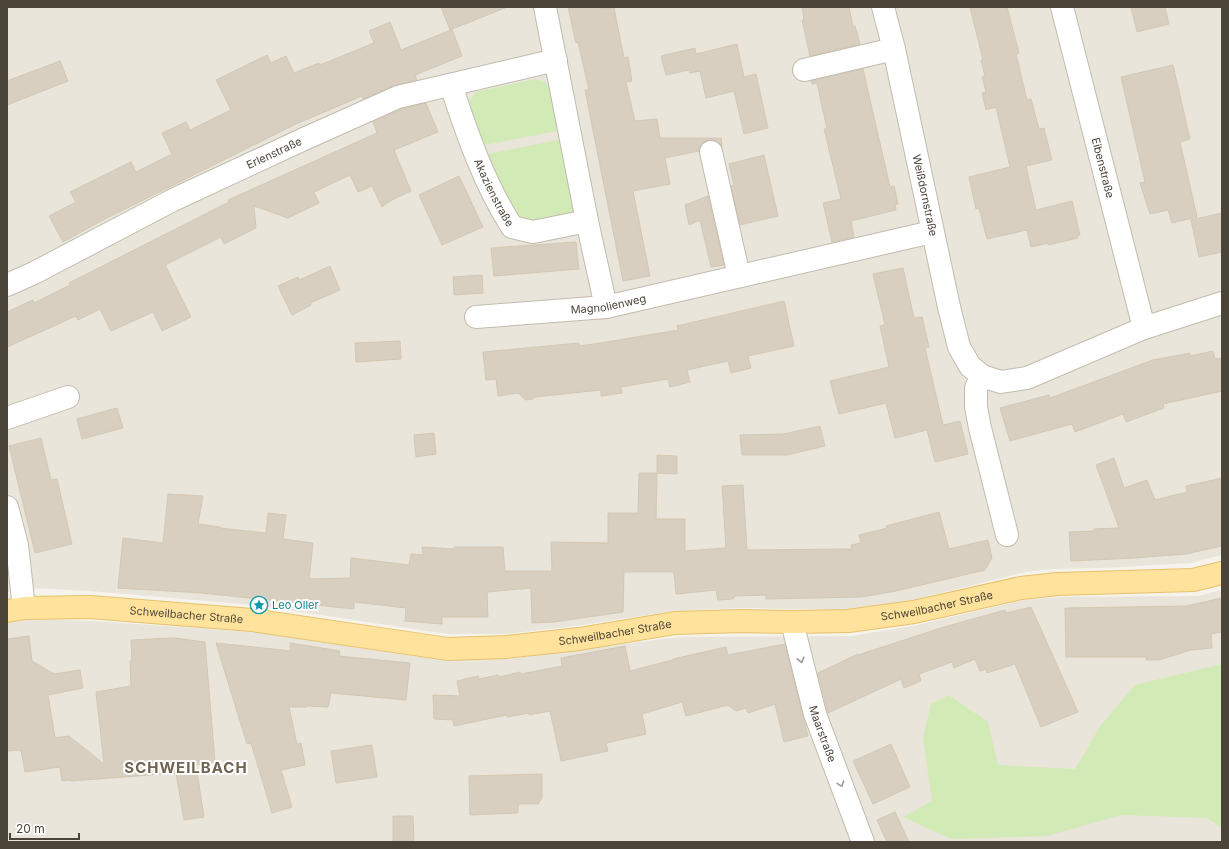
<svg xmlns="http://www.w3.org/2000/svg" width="1229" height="849" font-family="Inter,sans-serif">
<rect width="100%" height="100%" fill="#f6f3ec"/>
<path fill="#eae5da" d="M7,7h1215v548l-32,8 -87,5 -48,1 -29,3 -113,28 -66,10 -105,-2 -68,3 -99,15 -69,8h-59l-193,-29 -164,-14 -61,-3 -22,4z
M1222,590v252h-1215v-220l20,-3 67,2 158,11 196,27h61l169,-22 173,-1 67,-11 106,-25 33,-3 141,-1z"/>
<path fill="#d2eab5" d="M535,79l10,3 4,6 9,43 -74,14 -16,-38 3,-8 5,-7z
M562,139l17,76 -44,8 -19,-6 -28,-63z
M1222,664v164l-15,-10 -86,-3 -74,21 -96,3 -48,-22 29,-16 -9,-63 8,-34 18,-9 39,27 10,43 77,4 26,-44 34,-40z"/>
<path fill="#d8cfc1" stroke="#d3c7b4" d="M441,7h64v1l-53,21 10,27 -47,19 2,5 -24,6 -30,13 -1,-3 -66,28 -195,97 -38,21 -14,-26 27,-14 -6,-10 61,-30 5,10 36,-18 -10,-21 24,-11 4,8 41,-20 -15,-30 51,-25 4,8 15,-7 8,17 25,-10 1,2 54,-22 -5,-12 21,-9 11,28 50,-20h-1z
M568,7h28l1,2 17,-1 10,50 4,-1 4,24 -6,1 9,39 22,-2 3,19h61l1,8 -7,-6h-7l-6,3 -3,5v3l-34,7 5,26 -37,7 17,85 -27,5 -38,-191h4l-11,-48 -2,1z
M802,7h47l4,20 2,-1 5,18 -50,12 -8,-36h2z
M970,7h37l12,46 -3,1 11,46 4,-1 8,30 5,-1 8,32 -26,6 10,44 36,-9 8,34h-3l1,3 -30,7v-2l-17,4 -4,-17 -40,9 -8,-31 -3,1 -7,-32 41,-10 -14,-60 -10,3 -4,-17 4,-1 -4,-15 3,-1 -4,-16h2z
M1131,7h34l4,17 -32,8z
M737,44l7,33 12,-3 12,54 -24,6 -10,-43 -28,7 -6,-27 -10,2 -1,-3 -23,5 -5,-19 34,-8 1,6z
M60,61l8,20 -61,24v-24z
M1173,65l17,74 -10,3 17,75 -25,6 -4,-13 -18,4 -10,-31 5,-1 -24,-105z
M863,69l27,118 4,-1 4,18h-3l1,6 -45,11 3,16 -22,5 -9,-39 18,-4 -17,-70h3l-10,-46 -5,1 -1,-3z
M426,103l12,29 -44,18 17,41 -19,9 -10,7 -10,-21 -14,6 -8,-17 -36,17 5,11 -31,15 -34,-12 2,22 -32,16 -3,-7 -56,28 26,52 -29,14 -9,-19 -42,19 -11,-22 -22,11 -2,-4 -69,31v-35l26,-12 1,3 36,-18 -1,-2 160,-81 -1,-2 149,-67 -4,-11 29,-13z
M764,155l14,61 -38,9 -9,-39 3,-1 -5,-21z
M459,176l24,51 -41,18 -23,-50z
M708,196l16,69 -13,2 -11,-47 -11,5 -4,-20z
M1222,213v39l-23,5 -8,-37z
M576,242l3,27 -85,7 -3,-28z
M330,266l10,24 -30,13 1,2 -19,10 -14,-29 20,-9 1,3z
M903,268l11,50 8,-1 7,30 -4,1 18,77 17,-4 8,33 -33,8 -8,-32 -32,8 -9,-35 -47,11 -9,-33 59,-14 -9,-41 5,-1 -12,-51z
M482,275l1,18 -29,2 -1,-18z
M784,301l10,45 -46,10 3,12 -20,5 -3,-12 -41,9 3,12 -20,5 -2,-8 -47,8 1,6 -21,3v-6l-66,7 -2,2 -7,1 -8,-7 -20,3 -2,-17 -10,1 -3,-28 96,-9v3l22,-3 77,-13 -1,-4z
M400,341l1,18 -45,3 -1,-19z
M1213,351l2,8 7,-1v33l-59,13 1,4 -38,14 -3,-8 -48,18 -3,-8 -62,17 -10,-33 49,-13 1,3 103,-38 37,-7v3z
M117,408l6,20 -41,11 -5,-20z
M820,426l5,20 -38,9h-45l-2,-20 44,-1z
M434,433l2,21 -20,3 -2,-22z
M41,438l10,42 6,-1 15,65 -37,9 -26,-107z
M657,455l20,1v18l-20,-1z
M1114,458l10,30 23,-8 8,20 32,-8 -1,-6 36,-8v68l-36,8 -51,4 -64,3 -2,-29 25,-1v-2l25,-1 -23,-63z
M639,473h18l-1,46h29v32l41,-3 -4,-62 21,-1 4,65 105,-1 -1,-4 10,-2 -2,-8 28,-7 -1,-2 53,-14 10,37 39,-9 4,18 -7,12 -89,21 -34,6 -96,2v-4l-31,1 -2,3 -15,1 -2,-10 -40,4 -2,-22h-50l-1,40 -69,10 -22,1 -1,-35 -44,4 1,25h-46v7l-37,-3 1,-13 -52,-6v7l-152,-16 -84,-5 5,-50 40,5 5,-49 35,2 -5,28 22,3v1l46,5 2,-20 18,2 -3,24 30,4 -4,36 41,-1 1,-20 58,7 2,-11 12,1 -1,-8 33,2 -1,-2h49l2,24h47l-1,-29 57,1v-30h30z
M1222,598v34l-11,2 1,14 -21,2 -32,10h-13v-3h-80l-1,-49 121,-2z
M1031,607l47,105 -37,15 -26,-63 -28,9 -1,-4 -6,2 -5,-12 -21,9 -2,-6 -33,12 2,7 -17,7 -3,-9 -73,34 -10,-40 40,-19v1l86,-28 61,-17 1,3z
M29,636l3,25 22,13 26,-4 3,18 -35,7 7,43 14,-2 35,28 -8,-72 35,-6 -1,-25h2l-1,-21 43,-2 31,4 10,120 -19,3 8,52 -20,3 -8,-47 -105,8v-1l-9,1 -2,-14 -35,5 -4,-22 -14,1v-112z
M216,643l75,8 -1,-8 50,8 -1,5 71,7 -4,37 -75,-7 -3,14 -21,-1v1h-18l8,37 4,-1 4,22 -24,5 11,37 -20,6 -21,-70 -4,1z
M785,644l23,92 -24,6 -9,-38 -27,9 -2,-5 -10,3 -8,-6 -42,11 -4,-14 -40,12 4,20 -40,9 2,8 -47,10 -11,-50 -21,4v-2l-22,4v-2l-53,11 -1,-6 -19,-1 -1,-24 27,1 -3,-15 21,-5 1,3 19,-4 1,2 21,-5 1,2 41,-8 -1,-8 64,-12 5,25 43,-11v-1l53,-12 2,8z
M891,744l19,43 -37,17 -20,-43z
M372,745l5,32 -41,6 -5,-32z
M542,774v24l-4,6h-20v9l-48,2 -1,-39z
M895,812l14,30h-22l-10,-22z
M393,816h20l1,26h-21z"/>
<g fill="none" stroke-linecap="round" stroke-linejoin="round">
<defs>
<g id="minor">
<path d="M545,7l42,214 19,86"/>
<path id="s1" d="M883,7l11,42 55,258 10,40 11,19 12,10 19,6 26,-4 117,-50 78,-25"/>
<path id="s2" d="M1062,7l82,321"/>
<path d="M804,70l90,-21"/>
<path id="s3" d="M451,85c16,49 33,98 61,142l21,5 54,-11"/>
<path d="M711,152l28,124"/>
<path id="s4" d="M7,285l27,-12 139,-73 131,-61 94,-42 158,-37"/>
<path id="s5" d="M476,317l130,-10 326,-75"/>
<path d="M982,376l-6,12v19l4,21 27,107"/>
<path d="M7,418l61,-21"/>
<path d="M7,507l10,38 7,63"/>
<path id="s6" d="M792,622l23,92 48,128"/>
</g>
<g id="major">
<path id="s7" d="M7,611l17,-3 66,-1 162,13 196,29 58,-2 73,-8 96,-16 67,-2 50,1 56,-1 66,-9 107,-24 36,-4 136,-4 29,-7"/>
</g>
</defs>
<use href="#minor" stroke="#c2bbae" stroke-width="24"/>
<use href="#major" stroke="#e6c16a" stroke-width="24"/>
<use href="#minor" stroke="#fff" stroke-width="22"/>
<use href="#major" stroke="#ffe39c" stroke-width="22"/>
</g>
<defs><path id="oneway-chevron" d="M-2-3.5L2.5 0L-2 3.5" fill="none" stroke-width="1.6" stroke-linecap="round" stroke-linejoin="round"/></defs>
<g stroke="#9c9892">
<use href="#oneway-chevron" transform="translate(801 660) rotate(76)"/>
<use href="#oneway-chevron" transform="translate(841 784) rotate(70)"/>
</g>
<defs>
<symbol id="sight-ring" viewBox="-11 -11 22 22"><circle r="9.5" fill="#fff" stroke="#0f9aa8" stroke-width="1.5"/><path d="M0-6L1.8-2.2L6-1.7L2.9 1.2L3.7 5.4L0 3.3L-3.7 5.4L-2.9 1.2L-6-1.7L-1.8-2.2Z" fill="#0f9aa8"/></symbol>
</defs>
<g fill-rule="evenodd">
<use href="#sight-ring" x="249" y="595" width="20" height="20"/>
</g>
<g text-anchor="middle" stroke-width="4" stroke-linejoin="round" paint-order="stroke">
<g font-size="11" fill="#4b4439" stroke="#fff">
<text dy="4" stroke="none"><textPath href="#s4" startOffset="298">Erlenstraße</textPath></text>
<text dy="4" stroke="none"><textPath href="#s2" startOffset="166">Eibenstraße</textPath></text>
<text dy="4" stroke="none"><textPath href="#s3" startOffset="116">Akazienstraße</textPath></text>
<text dy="4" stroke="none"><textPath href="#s1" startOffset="193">Weißdornstraße</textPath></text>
<text dy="4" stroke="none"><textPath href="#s5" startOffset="133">Magnolienweg</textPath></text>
<text dy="4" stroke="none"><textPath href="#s7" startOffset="936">Schweilbacher Straße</textPath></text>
<text dy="4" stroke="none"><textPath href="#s7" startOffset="180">Schweilbacher Straße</textPath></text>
<text dy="4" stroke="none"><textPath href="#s7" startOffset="612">Schweilbacher Straße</textPath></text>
<text dy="4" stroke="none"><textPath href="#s6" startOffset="116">Maarstraße</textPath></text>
</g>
<g font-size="11" fill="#0d838f" stroke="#fff" text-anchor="start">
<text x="272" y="609">Leo Oller</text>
</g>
<g font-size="15" font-weight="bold" letter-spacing="1" fill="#6e6250" stroke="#fff">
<text x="186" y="773">SCHWEILBACH</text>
</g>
</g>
<rect width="1229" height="849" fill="none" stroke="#4b4439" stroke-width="16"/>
<path d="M10 833v6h69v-6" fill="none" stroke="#4b4439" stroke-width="2"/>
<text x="16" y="833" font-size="12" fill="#4b4439" stroke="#ffffff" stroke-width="3" paint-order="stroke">20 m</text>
</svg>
